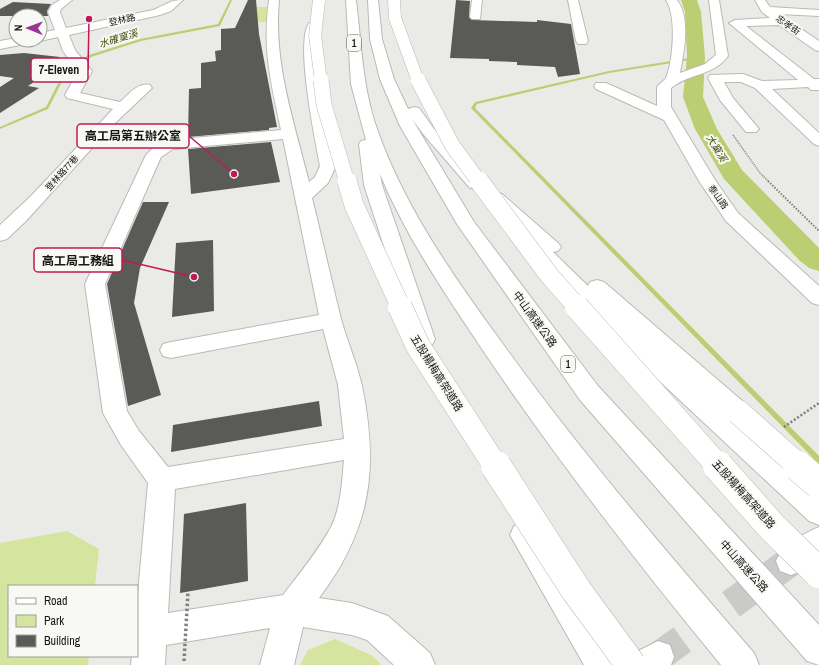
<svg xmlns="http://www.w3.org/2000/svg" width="819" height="665" font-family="'Archivo Narrow','Noto Sans TC',sans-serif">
<rect width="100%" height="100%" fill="#eaebe7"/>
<path fill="#d5e59f" d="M248,7h20l-2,15 -24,1z
M67,531l32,18 -4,37h-86v70h80l-1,9h-88v-122z
M335,639l36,16 11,10h-82l8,-15z"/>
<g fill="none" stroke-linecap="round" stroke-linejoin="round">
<path fill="#bbce72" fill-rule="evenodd" d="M230,0h2l-12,26 -79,15 -50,16 -23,13 -20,39 -48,20v-2l46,-20 20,-39 23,-13 51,-16 78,-15z
M696,57h1v2l-88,14 -132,31 -2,4 344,348v7l-2,-1 -346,-354 4,-6 134,-31z"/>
<path fill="#bbce72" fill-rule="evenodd" d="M681,0h16l4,12 4,45 -2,40 14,32 25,41 77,78v23l-10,-3 -10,-8 -75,-81 -29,-50 -12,-32 4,-40 -2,-45z"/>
</g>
<path fill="#5a5b57" d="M248,0h8l3,34 18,93 -8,1v2l-81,7 1,-48 12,-1v-25l15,-2 -1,-10 6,-1v-21l14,-1z
M456,0l14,1 -1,16 3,3 65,2v-2l34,4 9,50 -22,3 -3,-10 -38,-2v-3l-28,-1v-2l-39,-1z
M13,2l38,2 -4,7 1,5h-48v-7z
M24,53l36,4 -25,16 11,1 -18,12 11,2 -39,25v-26l14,-9 -14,-2v-21z
M271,142l9,40 -89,12 -3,-45z
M143,202h26l-29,66 -6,35 27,92 -33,11 -21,-122z
M213,240l1,71 -42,6 4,-74z
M319,401l3,25 -151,26 2,-27z
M246,503l2,78 -68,12 4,-79z"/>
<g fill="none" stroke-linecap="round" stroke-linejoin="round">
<path stroke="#cacbc8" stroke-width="30" stroke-dasharray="30 15" stroke-linecap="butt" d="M658,657l133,-96"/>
<defs>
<path id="minor" d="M60,0h12l-11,9 -1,3 6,16 87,-18c13,-5 16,-10 30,-10l-12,11 -11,4 -91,20 6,15 17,21 -12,22 40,9c8,-7 18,-20 30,-17l2,3 -40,38 -86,95 -19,18 -7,2v-16l31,-29 82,-87 -46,-11 -2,-3 13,-24 -15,-20 -5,-14 -18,4 -2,-1h2v-7l15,-3 -7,-18 4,-7z
M269,0h10c-6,62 15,122 30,182l6,-5 5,-11c-5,-27 -25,-123 -11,-143h8l2,2 -2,19 3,44 16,78 -8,17 -16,15c10,40 19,81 29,121 6,22 16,44 21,67 17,83 9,143 -43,212l33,5 36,13 42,37 5,12h-41l-27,-25 -15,-5 -49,-8 -9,38h-34l10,-37 -104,17 -1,20h-34l1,-9h5v-52l11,-121 -27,-38 -18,-32 -18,-129 61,-129 8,-8 16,-7 111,-10c-10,-47 -19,-81 -12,-130zM283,139l36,176 -148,27 -8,2 -3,6 3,6 8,2 152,-29 15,56 6,54 -176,28 -29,-36 -12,-20 -22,-127 56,-127 12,-8zM344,460c-2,22 -3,47 -13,67 -13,24 -31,46 -48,68l-115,18 7,-124z
M472,0h10l-2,19h-8l-2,-2z
M568,0h10l10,41 -2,3h-8l-2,-3z
M666,0h11c14,19 7,50 3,73l25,-9 11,-9 -7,-55h10l9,56c-14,20 -39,17 -57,32v19l44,73 23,33 81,73v19l-7,-2 -86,-82 -27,-40 -35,-61 -68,-31 -2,-3 2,-3h10l51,23v-19c2,-3 7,-6 9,-9 7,-17 11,-62 0,-78z
M755,0h10l5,7 49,3v6l-40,-2 40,27v10l-4,-1 -36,-25 -33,1 68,53h5v11h-8l-3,-3 -36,2 47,44v13l-5,-2 -59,-56 -14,-6h-17l9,16 26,31 -3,3h-10l-26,-32 -12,-22 2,-3 33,-1 19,7 36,-1 -69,-57 6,-3 35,-2 -8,-6z
M16,38v2h16l-2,3 -30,6v-8z"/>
<path id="highway" d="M346,0h10c5,41 6,80 18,120 26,80 76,152 126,220 78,109 166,211 254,313l5,12h-38c-83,-101 -164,-205 -237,-313 -38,-57 -78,-115 -104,-178l2,11 53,154 -3,6 -8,2 -8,-2 -52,-160 -5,-41 2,-3 5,-1 -15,-56z
M368,0h10l4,39 12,40 14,30 6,-2 5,1 15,21 50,55 -2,4 -6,1 -6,-1 -46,-53 -12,-16 62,103 124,164 221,239v40l-12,-4 -227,-261 -123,-176 -57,-98 -20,-47 -10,-40z
M496,193l6,1 56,49 3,4 -3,4 -5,1 35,34 2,-4 7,-2 7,2 143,123 3,7 -3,7 -11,2 83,73v31l-10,-4 -172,-161 -113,-114 -2,-4 2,-4 5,-1 -42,-39 3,-4z
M524,522l10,4 81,127 5,12h-36l-74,-130 4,-9z
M819,527v31l-17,13 -11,4 -11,-4 -4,-10c7,-16 27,-27 43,-34z
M658,641l12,4 4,12 -3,8h-42l5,-12z"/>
</defs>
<use href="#minor" stroke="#b9bab6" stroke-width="2"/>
<use href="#highway" stroke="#b9bab6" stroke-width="2"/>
<path stroke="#7f807d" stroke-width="1.5" stroke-dasharray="1 1" stroke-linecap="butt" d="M733,135l27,38 9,9"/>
<path stroke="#7f807d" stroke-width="2" stroke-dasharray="1.5 1.5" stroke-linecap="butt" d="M768,181l51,50"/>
<path stroke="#7f807d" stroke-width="2.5" stroke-dasharray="2 2" stroke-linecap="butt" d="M784,427l35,-24"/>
<use href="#minor" fill="#fff" fill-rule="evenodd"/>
<use href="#highway" fill="#fff" fill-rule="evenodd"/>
<defs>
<path id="highway-bridge-far4" d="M319,0l-4,36 6,45
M394,0l1,18 23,63"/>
<path id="highway-bridge-far3" d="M321,80l3,25 23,77
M418,80l34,65 27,37"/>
<path id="highway-bridge-far2" d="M347,181l7,24 47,103
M479,181l70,94 29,33"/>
<path id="highway-bridge-far1" d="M400,307l18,39 78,121
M577,307l142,160
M738,412l62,55"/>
<path id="highway-bridge" d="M496,466l80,124 55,75
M718,466l54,61 47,46
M798,466l21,18"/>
</defs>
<use href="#highway-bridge-far4" stroke="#b9bab6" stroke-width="13" stroke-linecap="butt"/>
<use href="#highway-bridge-far3" stroke="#b9bab6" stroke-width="16" stroke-linecap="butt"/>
<use href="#highway-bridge-far2" stroke="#b9bab6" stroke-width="20" stroke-linecap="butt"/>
<use href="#highway-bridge-far1" stroke="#b9bab6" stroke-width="25" stroke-linecap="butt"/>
<use href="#highway-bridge" stroke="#b9bab6" stroke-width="31" stroke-linecap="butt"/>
<path stroke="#7f807d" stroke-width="3.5" stroke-dasharray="2.5 2.5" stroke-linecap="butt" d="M184,661l4,-69"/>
<use href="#highway-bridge-far4" stroke="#fff" stroke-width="12"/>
<use href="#highway-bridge-far3" stroke="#fff" stroke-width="15"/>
<use href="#highway-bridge-far2" stroke="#fff" stroke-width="19"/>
<use href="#highway-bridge-far1" stroke="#fff" stroke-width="24"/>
<use href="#highway-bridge" stroke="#fff" stroke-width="30"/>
</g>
<g text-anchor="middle" stroke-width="4" stroke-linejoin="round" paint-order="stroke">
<g font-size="9" fill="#161715" stroke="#f8f9f5">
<text transform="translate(122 20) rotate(-12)" y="3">登林路</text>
<text transform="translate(788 25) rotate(35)" y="3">忠孝街</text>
<text transform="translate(62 173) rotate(-48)" y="3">登林路77巷</text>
<text transform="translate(718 197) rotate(54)" y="3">泰山路</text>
</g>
<g font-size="10" font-style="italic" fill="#444f09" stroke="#f8f9f5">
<text transform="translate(118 38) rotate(-17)" y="4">水確窠溪</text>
<text transform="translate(717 148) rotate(59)" y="4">大窠溪</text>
</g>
<g fill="#f8f9f5" stroke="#5a5b58" stroke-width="1">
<rect x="347" y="35" width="14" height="16" rx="3"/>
<rect x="561" y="356" width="14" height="16" rx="3"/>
</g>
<g font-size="10" font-weight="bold" fill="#161715">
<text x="354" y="47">1</text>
<text x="568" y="368">1</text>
</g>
<g font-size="11" fill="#161715" stroke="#f8f9f5">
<text transform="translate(535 319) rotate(54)" y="4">中山高速公路</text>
<text transform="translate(437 373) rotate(58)" y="4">五股楊梅高架道路</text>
<text transform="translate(744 494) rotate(48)" y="4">五股楊梅高架道路</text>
<text transform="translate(744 566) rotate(48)" y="4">中山高速公路</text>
</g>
</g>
<path fill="none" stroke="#c2185b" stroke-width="1.5" d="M89 19L88 70M234 174L189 136M194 277L122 260"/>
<g fill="#c2185b" stroke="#f8f9f5" stroke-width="1.5">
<circle cx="89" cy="19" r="4"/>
<circle cx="234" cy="174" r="4"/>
<circle cx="194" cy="277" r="4"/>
</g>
<g fill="#f8f9f5" stroke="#c2185b" stroke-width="1.5">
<rect x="31" y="58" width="57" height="24" rx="4"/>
<rect x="77" y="124" width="112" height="24" rx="4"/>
<rect x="34" y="248" width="88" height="24" rx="4"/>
</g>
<g font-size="12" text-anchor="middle" font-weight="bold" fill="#161715">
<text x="59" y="74">7-Eleven</text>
<text x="133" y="140">高工局第五辦公室</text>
<text x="78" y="265">高工局工務組</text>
</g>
<rect x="8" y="585" width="130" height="72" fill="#f8f9f5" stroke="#9e9f9b"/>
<rect x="16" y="598" width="20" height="6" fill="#ffffff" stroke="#9e9f9b"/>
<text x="44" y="605" font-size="12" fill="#161715">Road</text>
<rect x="16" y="615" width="20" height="12" fill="#d5e59f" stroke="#9e9f9b"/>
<text x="44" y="625" font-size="12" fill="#161715">Park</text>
<rect x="16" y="635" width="20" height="12" fill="#5a5b57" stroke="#9e9f9b"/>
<text x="44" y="645" font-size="12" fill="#161715">Building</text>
<g transform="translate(28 28) rotate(271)"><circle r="19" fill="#f8f9f5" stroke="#9e9f9b"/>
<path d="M0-3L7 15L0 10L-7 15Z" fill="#9a3398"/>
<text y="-6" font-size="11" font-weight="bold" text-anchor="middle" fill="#161715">N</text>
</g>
</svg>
